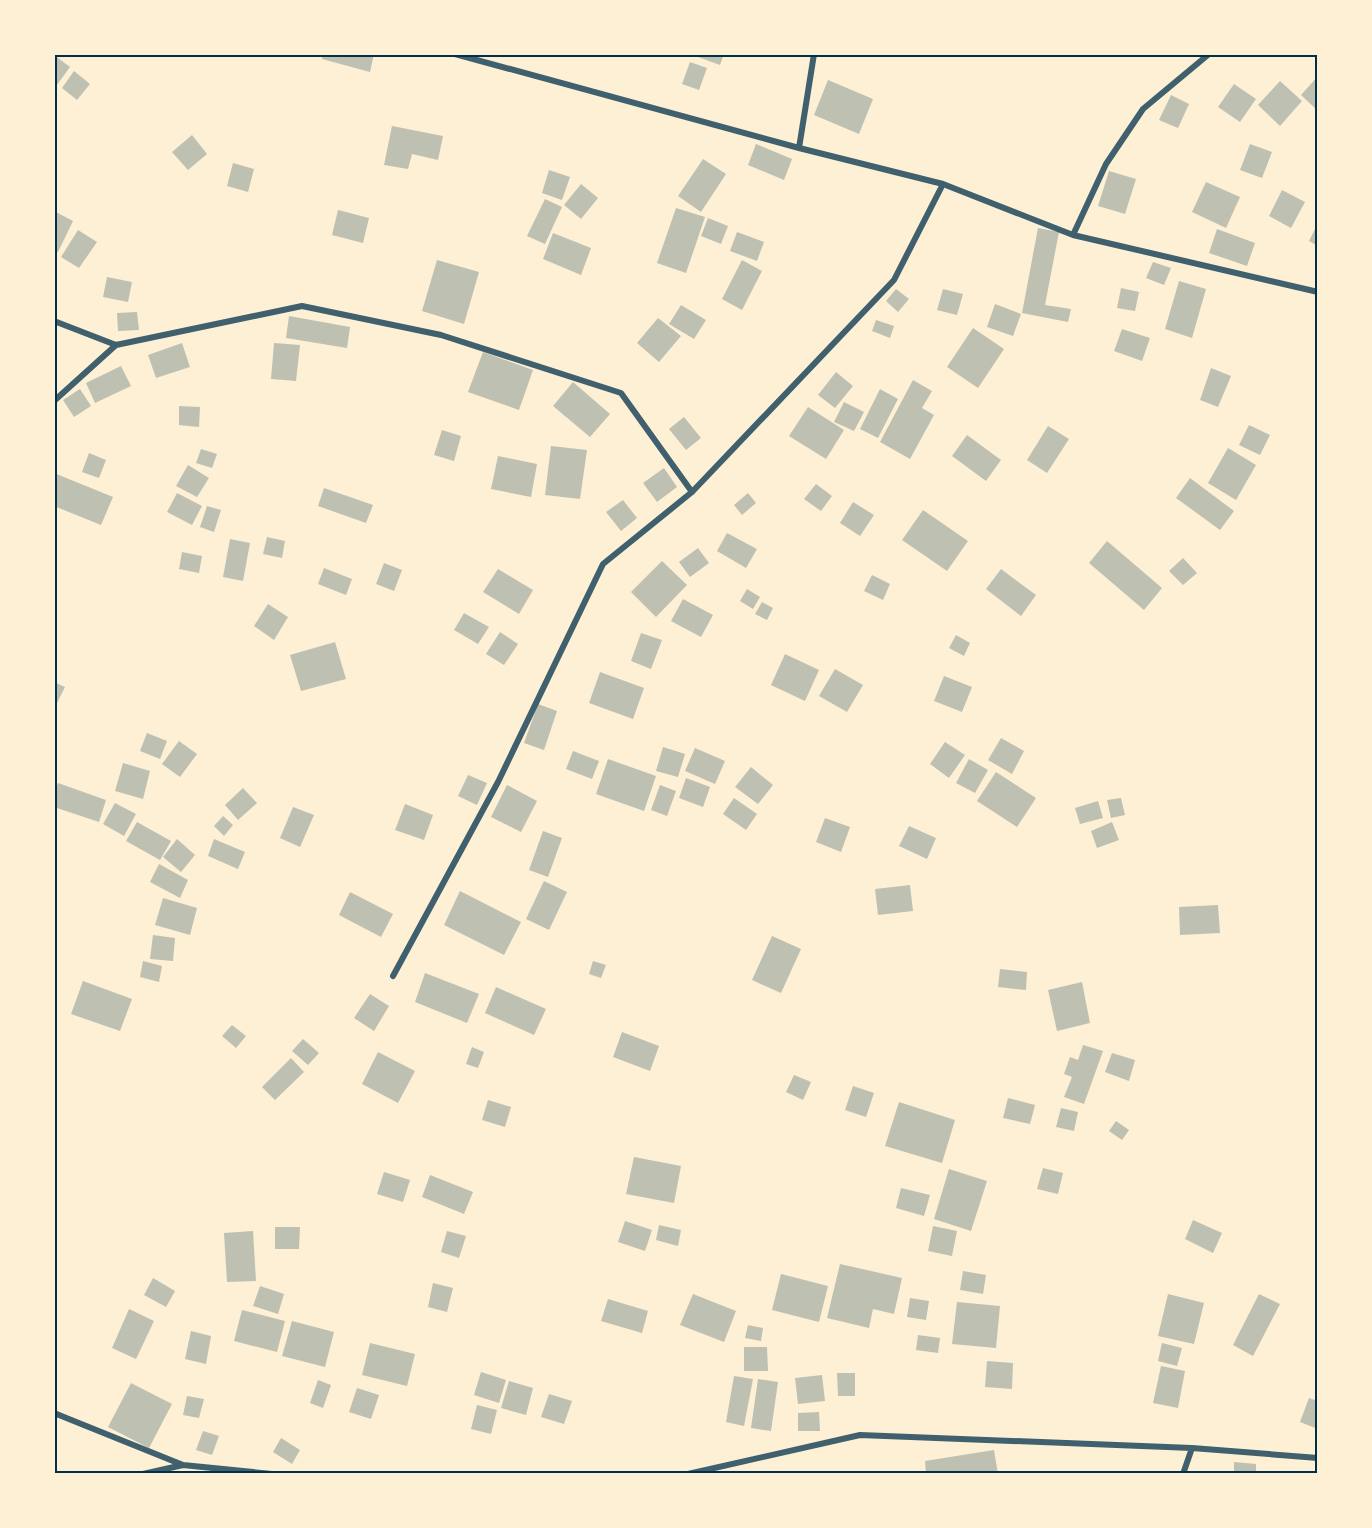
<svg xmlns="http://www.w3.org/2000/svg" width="1372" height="1528" font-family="Overpass,sans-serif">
<rect width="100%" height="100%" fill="#fdf0d5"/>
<path fill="#bec0b2" d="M323,54h51l-4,18 -48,-13z
M690,54h34l-4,11z
M54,55l16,12 -16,22z
M690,62l17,6 -8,22 -17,-6z
M74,71l16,13 -13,16 -15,-12z
M1318,76v35l-17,-16z
M828,80l45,19 -14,35 -45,-19z
M1280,81l22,20 -22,25 -22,-21z
M1234,84l22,15 -16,23 -22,-15z
M1171,95l18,9 -11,24 -19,-8z
M392,126l51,10 -5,24 -26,-6 -4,15 -24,-4z
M192,135l15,19 -19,16 -16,-18z
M756,144l36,15 -8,21 -36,-15z
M1250,144l22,8 -10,26 -22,-8z
M703,159l23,15 -25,38 -23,-16z
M233,163l21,6 -6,23 -21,-6z
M549,170l21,7 -8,23 -20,-7z
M1109,171l27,8 -11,35 -27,-8z
M1206,182l34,15 -14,31 -34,-16z
M581,184l17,14 -17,21 -17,-14z
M1282,190l23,12 -14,26 -22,-12z
M545,199l17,8 -17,37 -18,-8z
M676,208l29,9 -19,56 -29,-10z
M338,210l31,8 -6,25 -31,-8z
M54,211l19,10 -15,31 -4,-2z
M708,218l20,8 -7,18 -20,-8z
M1318,223v23l-9,-5z
M1038,228l21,4 -14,73 26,4 -3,13 -46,-9z
M1217,229l38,14 -8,23 -38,-13z
M78,230l19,12 -18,26 -18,-11z
M737,232l27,10 -7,19 -27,-10z
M553,233l38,15 -10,27 -38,-16z
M437,260l42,12 -15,52 -42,-13z
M742,260l20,11 -20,39 -20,-11z
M1153,262l18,6 -7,17 -18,-7z
M107,277l25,5 -4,20 -25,-5z
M1179,281l27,8 -14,49 -27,-9z
M1121,288l18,4 -4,19 -18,-3z
M896,289l13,10 -11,13 -12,-11z
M943,289l20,5 -6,21 -20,-5z
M995,304l26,10 -8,22 -26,-9z
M681,305l25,15 -12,19 -25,-15z
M137,312l2,18 -21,1 -1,-18z
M289,316l61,11 -3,21 -61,-10z
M658,318l23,18 -22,26 -22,-19z
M876,320l18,6 -4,12 -18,-7z
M973,328l31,21 -26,39 -31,-21z
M1122,329l28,9 -8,23 -28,-10z
M182,343l8,24 -34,11 -8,-23z
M274,343l26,2 -4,36 -25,-2z
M483,352l50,18 -14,40 -51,-18z
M121,366l10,20 -36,17 -9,-20z
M1211,368l20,8 -13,31 -18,-7z
M836,372l17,14 -18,22 -17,-13z
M913,380l19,11 -10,17 12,7 -24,44 -30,-17z
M573,382l37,32 -20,23 -37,-31z
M80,389l11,17 -17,11 -11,-17z
M880,389l18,10 -20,39 -18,-9z
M844,402l20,10 -10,19 -20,-9z
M179,406l21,1 -1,20 -20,-2z
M808,407l36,23 -18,29 -37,-23z
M684,417l17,21 -15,12 -17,-21z
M1249,425l21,10 -10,20 -21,-10z
M1048,426l21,13 -22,34 -20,-13z
M442,430l19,6 -7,25 -20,-6z
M967,435l34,25 -15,21 -34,-25z
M551,446l36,4 -7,49 -35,-4z
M1228,448l28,17 -20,35 -28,-17z
M201,449l16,5 -5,14 -16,-5z
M89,453l17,7 -7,18 -17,-6z
M498,456l39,8 -6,33 -40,-8z
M188,465l21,13 -12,19 -21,-11z
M664,468l13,19 -20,15 -14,-19z
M54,473l59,24 -12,28 -47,-19z
M1190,478l44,33 -14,19 -44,-32z
M816,484l16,12 -11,15 -17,-12z
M324,488l49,17 -7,18 -48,-17z
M177,493l25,13 -10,19 -25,-13z
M748,493l8,10 -14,12 -8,-10z
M623,500l14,18 -16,13 -15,-19z
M853,502l21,13 -14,21 -20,-13z
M207,506l14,4 -7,22 -14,-5z
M923,510l45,31 -21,30 -45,-31z
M727,533l30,16 -11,19 -29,-17z
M267,537l18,4 -3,17 -19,-4z
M230,539l20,4 -7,38 -20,-4z
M1107,541l55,47 -18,22 -55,-47z
M698,548l11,15 -19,14 -11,-15z
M182,552l20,4 -3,17 -20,-4z
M1183,558l14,15 -14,12 -14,-14z
M662,561l25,24 -31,32 -25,-25z
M384,563l18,7 -8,21 -18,-7z
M324,568l28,11 -6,16 -28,-11z
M498,569l35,21 -14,24 -36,-22z
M1001,569l35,26 -15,21 -35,-27z
M872,575l18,9 -7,16 -19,-9z
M747,589l13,8 -7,12 -13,-8z
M683,599l30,16 -12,22 -30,-16z
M762,602l11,6 -6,12 -12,-6z
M268,604l20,13 -14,23 -20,-14z
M464,613l25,14 -11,17 -24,-14z
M500,632l18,12 -14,21 -18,-11z
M641,633l21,7 -11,29 -20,-8z
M956,635l14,8 -6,13 -15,-8z
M335,642l11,37 -45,12 -11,-36z
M785,654l34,16 -14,31 -34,-16z
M835,669l28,16 -16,27 -28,-16z
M600,672l44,16 -11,31 -44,-16z
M944,676l28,11 -10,25 -28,-11z
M54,682l11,5 -9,18 -2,-1z
M538,704l19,7 -13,39 -20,-7z
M147,733l20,8 -7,18 -20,-8z
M1001,738l23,13 -12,23 -24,-14z
M179,741l18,13 -17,23 -18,-13z
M945,742l20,13 -16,23 -19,-14z
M663,747l22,7 -7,23 -22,-6z
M695,748l30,13 -10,23 -30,-13z
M573,751l26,10 -7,18 -26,-10z
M608,759l48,17 -12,35 -48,-17z
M969,759l19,11 -13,23 -19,-10z
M123,763l27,8 -7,28 -28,-8z
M751,767l22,18 -15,19 -23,-17z
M996,772l40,26 -19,29 -40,-26z
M468,775l19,8 -10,22 -19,-9z
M686,778l24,9 -7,20 -24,-9z
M58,783l48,17 -7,22 -45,-15v-14z
M507,785l30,16 -16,31 -30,-15z
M660,785l16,6 -9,25 -16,-6z
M243,788l14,15 -19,17 -13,-15z
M734,798l23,16 -11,16 -23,-16z
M1121,798l4,17 -14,3 -4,-18z
M1098,801l5,17 -23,6 -5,-16z
M115,803l21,11 -12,22 -21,-12z
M405,804l28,11 -9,25 -29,-10z
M293,807l21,8 -14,32 -20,-9z
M223,816l10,9 -9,11 -10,-10z
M825,818l25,9 -9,25 -25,-10z
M137,822l34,19 -11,19 -34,-19z
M1112,822l7,18 -22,8 -6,-17z
M909,826l27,12 -9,21 -28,-13z
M543,831l19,7 -14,39 -19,-7z
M177,839l18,16 -14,17 -18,-15z
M214,839l31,13 -7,17 -30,-13z
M159,864l29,16 -8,18 -30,-16z
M544,881l23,11 -18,38 -23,-11z
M910,885l3,26 -35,4 -3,-26z
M460,891l61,31 -17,33 -60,-30z
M350,892l43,22 -12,23 -42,-22z
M163,898l34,10 -7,27 -35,-10z
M1218,905l2,28 -40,2 -1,-28z
M153,935l22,3 -2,23 -23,-2z
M772,936l29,13 -20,44 -29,-13z
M143,961l19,5 -3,16 -19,-5z
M593,961l13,4 -5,13 -12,-4z
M1000,969l27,3 -1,18 -28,-3z
M425,973l54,21 -12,29 -52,-21z
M83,981l49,18 -12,32 -49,-17z
M1082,982l8,41 -33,8 -9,-41z
M496,987l50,22 -12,26 -49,-22z
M370,994l19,12 -15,25 -20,-13z
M232,1025l14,11 -10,12 -14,-12z
M622,1032l37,14 -9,25 -37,-14z
M303,1039l16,14 -11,12 -16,-14z
M1083,1045l20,6 -19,53 -20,-7 8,-20 -8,-3 6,-17 8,3z
M472,1047l12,5 -6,16 -12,-4z
M378,1052l37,19 -17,32 -36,-19z
M1112,1053l23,7 -6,21 -24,-9z
M291,1058l13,14 -29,28 -13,-13z
M794,1075l17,7 -8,18 -17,-8z
M853,1086l21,7 -8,24 -21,-7z
M1008,1098l27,7 -5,19 -27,-6z
M488,1100l23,7 -6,20 -23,-7z
M899,1102l56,18 -13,43 -57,-17z
M1061,1108l17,4 -4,19 -18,-4z
M1116,1121l13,9 -7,10 -13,-9z
M634,1157l47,9 -7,37 -48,-9z
M1043,1168l20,5 -5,21 -21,-5z
M949,1169l38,12 -16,50 -37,-12z
M384,1172l26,8 -7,22 -26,-8z
M430,1175l43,17 -9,22 -42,-17z
M901,1188l29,7 -6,21 -28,-8z
M1193,1220l29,13 -9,20 -28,-14z
M625,1221l27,9 -7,21 -27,-9z
M659,1225l22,5 -3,16 -22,-6z
M933,1226l24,5 -5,25 -24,-5z
M275,1227h25l-1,22h-24z
M253,1231l3,50 -29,1 -3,-49z
M447,1231l19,5 -7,22 -18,-6z
M840,1264l62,14 -8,36 -21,-5 -4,19 -42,-10z
M963,1271l23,4 -3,19 -23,-4z
M781,1274l47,12 -9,36 -47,-12z
M153,1278l22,13 -9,16 -22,-12z
M433,1283l20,5 -6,24 -19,-5z
M260,1286l24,8 -6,20 -25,-8z
M693,1294l43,17 -12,31 -44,-17z
M1168,1294l36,9 -10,41 -36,-8z
M1259,1294l21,10 -27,52 -20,-11z
M910,1298l19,3 -3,19 -19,-3z
M608,1299l40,12 -6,22 -41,-12z
M957,1302l43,4 -4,42 -44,-4z
M129,1309l25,12 -18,38 -24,-11z
M242,1310l43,11 -8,31 -43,-11z
M292,1321l42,11 -9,35 -43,-11z
M748,1325l15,3 -2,13 -16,-3z
M191,1331l20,5 -5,28 -21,-5z
M918,1335l22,3 -2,15 -22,-3z
M370,1343l45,11 -8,32 -45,-11z
M1162,1343l20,5 -5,18 -19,-5z
M744,1347h23l1,24h-24z
M987,1361l26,2 -1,26 -27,-2z
M1161,1366l24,5 -7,37 -25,-5z
M481,1372l25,8 -7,23 -25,-8z
M837,1373h18v23h-17z
M822,1375l3,26 -27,3 -3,-26z
M734,1376l19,3 -9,47 -18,-4z
M758,1379l20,3 -7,49 -20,-3z
M318,1380l13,5 -8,23 -13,-5z
M509,1381l24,7 -7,27 -25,-7z
M131,1383l41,21 -23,44 -41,-21z
M357,1388l22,7 -8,24 -22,-7z
M549,1394l23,7 -8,23 -23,-7z
M187,1396l17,3 -5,19 -16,-3z
M1309,1398l9,3v28l-18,-7z
M477,1405l20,5 -6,24 -20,-5z
M819,1412l1,19h-22v-18z
M203,1431l16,5 -7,19 -16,-5z
M281,1438l19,12 -8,14 -19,-12z
M994,1450l4,24h-72l-1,-13z
M1234,1462l22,2v10h-22z"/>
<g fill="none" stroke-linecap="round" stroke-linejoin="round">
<path stroke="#3f606c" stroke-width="6" d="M455,54l344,94 144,36 130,51 245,57
M799,148l15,-94
M1073,235l33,-71 37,-55 66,-55
M54,321l62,24 186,-39 139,29 180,58 71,99
M54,401l62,-56
M393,976l105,-194 105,-218 89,-72 202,-212 49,-96
M54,1413l129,52
M143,1474l40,-9 89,9
M688,1474l172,-39 332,13 126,10
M1183,1474l9,-26"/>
</g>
<rect width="1372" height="1528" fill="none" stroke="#fdf0d5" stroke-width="111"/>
<rect x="56" y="56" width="1260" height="1416" fill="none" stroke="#003049" stroke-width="2"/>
</svg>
